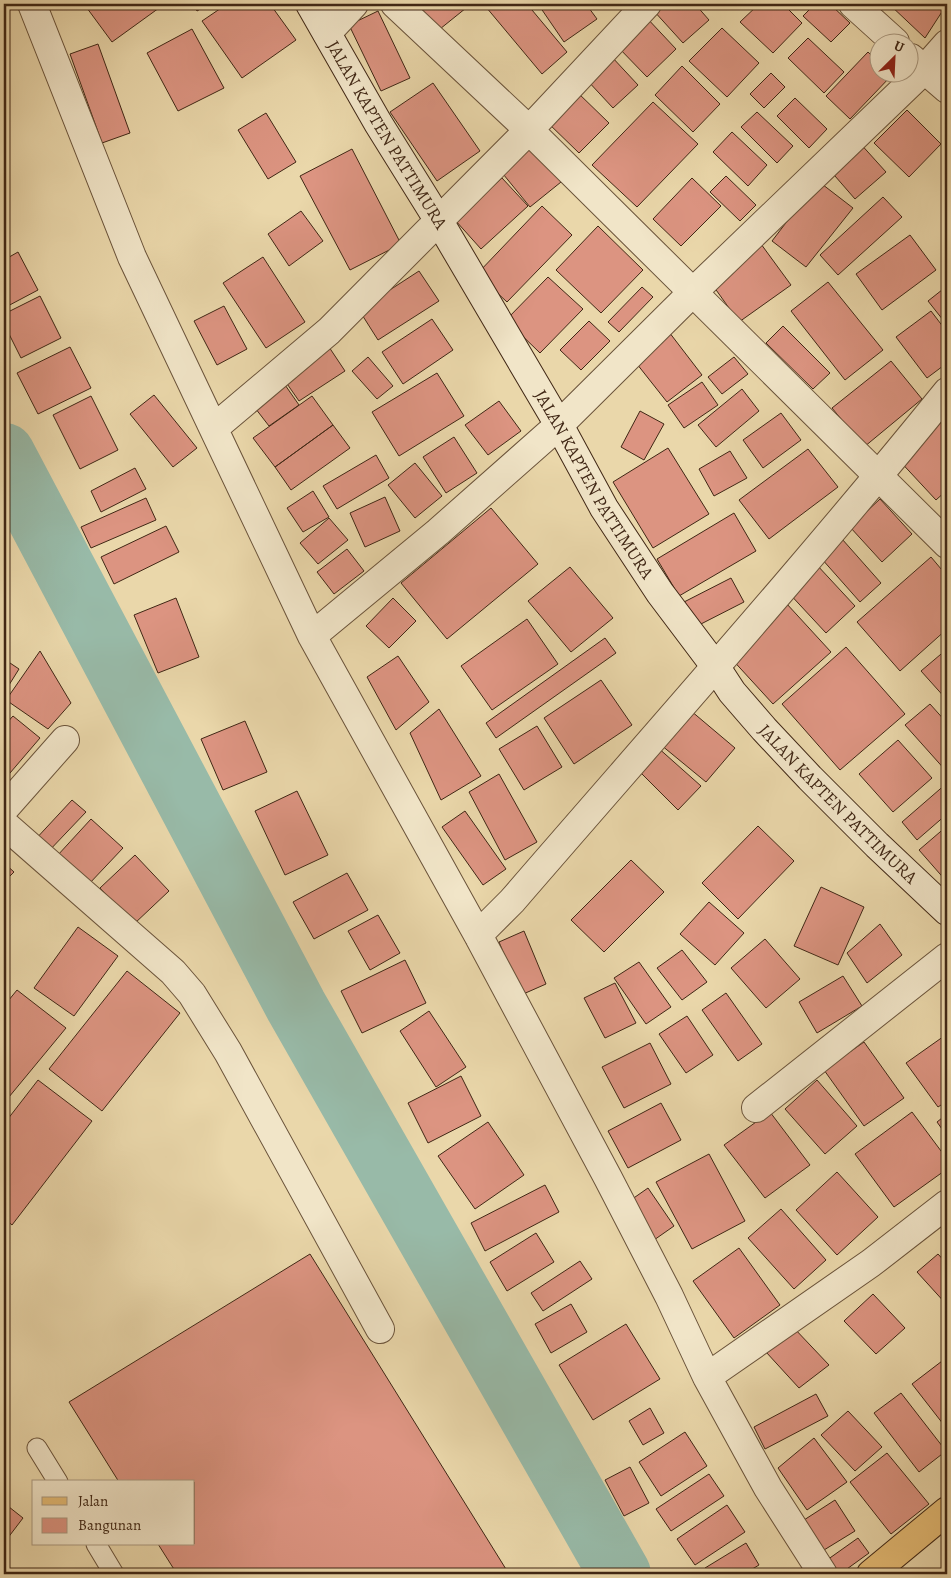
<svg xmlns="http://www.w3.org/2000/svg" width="951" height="1578" font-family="Alegreya,serif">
<rect width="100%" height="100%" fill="#ead7aa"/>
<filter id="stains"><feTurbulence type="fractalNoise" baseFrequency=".004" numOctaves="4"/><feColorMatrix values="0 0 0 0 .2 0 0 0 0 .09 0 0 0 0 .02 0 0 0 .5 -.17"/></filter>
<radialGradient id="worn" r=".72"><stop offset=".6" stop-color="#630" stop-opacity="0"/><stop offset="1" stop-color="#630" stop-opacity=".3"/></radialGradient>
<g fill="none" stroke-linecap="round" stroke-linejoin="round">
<path stroke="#98baa8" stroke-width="62" d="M4,454l292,552 324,568"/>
</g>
<path fill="#dc9481" stroke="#402715" d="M84,4h72l3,4 -47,34z
M193,4h16l-12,7z
M227,4h43l26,36 -54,38 -40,-57z
M411,4h60l-36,29z
M490,4h37l40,48 -25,22 -56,-67z
M538,4h48l11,15 -33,23z
M660,4h35l14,16 -26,23 -30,-33z
M759,4h24l19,19 -29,30 -33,-31z
M815,4h15l20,19 -19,19 -28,-26z
M889,4h58l-22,34z
M378,11l32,67 -29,13 -32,-66z
M645,16l31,33 -29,28 -31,-32z
M722,28l37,35 -32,34 -38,-36z
M192,29l32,59 -46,23 -31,-58z
M808,38l36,34 -20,21 -36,-35z
M98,44l32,89 -28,10 -32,-89z
M868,52l10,10v10h12l2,3 -42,44 -24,-23z
M611,56l27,29 -25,23 -27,-29z
M682,66l38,38 -27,28 -38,-37z
M771,73l14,14 -21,21 -14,-14z
M433,83l47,68 -43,30 -47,-69z
M576,91l33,32 -30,30 -33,-32z
M795,98l32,31 -18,19 -32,-32z
M653,102l45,42 -61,63 -45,-42z
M907,110l34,34 -32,33 -35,-34z
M757,112l36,34 -16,17 -36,-36z
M266,113l30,49 -28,17 -30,-49z
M732,132l35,33 -19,21 -35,-34z
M535,140l31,38 -36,29 -31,-38z
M858,141l28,31 -31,27 -27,-31z
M352,149l49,95 -51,26 -50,-94z
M726,176l30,29 -16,16 -30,-29z
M502,178l26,28 -47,43 -26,-29z
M692,178l29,28 -40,40 -28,-27z
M818,181l35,27 -47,59 -34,-26z
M883,197l19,20 -64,58 -18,-20z
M542,206l30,29 -65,67 -30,-28z
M301,211l22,30 -34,25 -21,-32z
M598,226l45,44 -42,43 -45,-43z
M910,235l26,35 -54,40 -26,-36z
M761,244l30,41 -52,37 -30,-42z
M18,252l20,38 -34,18v-48z
M263,257l42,65 -39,26 -43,-65z
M419,271l20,30 -61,39 -19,-30z
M548,277l35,32 -43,44 -34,-33z
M828,282l55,68 -38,30 -54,-69z
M947,286v39l-19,-24z
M642,287l11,10 -34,35 -11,-10z
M40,296l21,42 -40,20 -17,-34v-10z
M224,306l23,43 -30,16 -23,-44z
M931,311l16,21v31l-20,15 -31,-41z
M432,319l21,31 -50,34 -21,-32z
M589,321l21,20 -29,29 -21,-20z
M783,326l47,47 -17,16 -47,-46z
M669,332l33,43 -35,27 -34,-43z
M70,347l21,41 -53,26 -21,-41z
M329,347l16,24 -46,30 -16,-23z
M368,357l25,29 -16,13 -25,-28z
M734,357l14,17 -26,20 -14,-17z
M891,361l31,38 -58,48 -32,-39z
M437,373l27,43 -65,40 -27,-44z
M283,382l16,23 -30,21 -17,-22z
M702,382l16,23 -34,23 -16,-23z
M742,389l17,22 -43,36 -18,-22z
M154,395l43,53 -24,19 -43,-53z
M91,396l27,54 -38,19 -27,-54z
M312,396l21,29 -58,42 -22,-29z
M499,401l22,30 -33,24 -23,-30z
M947,410v80l-11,10 -40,-43z
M640,411l24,13 -20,36 -23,-13z
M781,413l20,27 -38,28 -20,-28z
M333,425l17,23 -59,42 -16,-23z
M454,437l23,36 -31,20 -23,-36z
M668,448l41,66 -56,34 -40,-66z
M808,449l30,38 -69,52 -30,-39z
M730,451l17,27 -33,18 -15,-27z
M376,455l13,23 -52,31 -14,-23z
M415,463l27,33 -27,22 -27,-33z
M135,468l11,21 -45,23 -10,-21z
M313,491l16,26 -26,15 -16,-24z
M385,497l15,34 -35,16 -15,-34z
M146,498l10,22 -65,28 -10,-21z
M880,499l32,35 -30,28 -32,-35z
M491,508l47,56 -91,75 -46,-56z
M734,513l22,38 -77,45 -22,-37z
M329,518l19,22 -30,24 -18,-21z
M166,526l13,26 -65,32 -13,-27z
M842,539l39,44 -21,19 -39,-44z
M347,549l17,22 -30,23 -17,-22z
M931,557l16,19v53l-47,42 -43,-49z
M816,564l39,42 -29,27 -40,-43z
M570,567l43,51 -42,34 -43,-51z
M731,578l13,24 -47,24 -13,-24z
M176,598l23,59 -41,16 -24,-58z
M393,598l23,23 -27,27 -23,-22z
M786,603l45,49 -58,52 -44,-48z
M527,619l31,45 -66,46 -31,-44z
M605,638l11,15 -120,85 -10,-15z
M846,647l59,67 -65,56 -58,-66z
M947,649v51l-26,-29z
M40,651l31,52 -23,26 -42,-29z
M398,656l31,46 -33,28 -29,-53z
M4,659l15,10 -15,24z
M601,680l31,45 -58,39 -30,-46z
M930,704l17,19v49l-42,-47z
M684,705l51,43 -29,34 -51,-42z
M439,709l42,67 -40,24 -31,-67z
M13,716l27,22 -36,42v-54z
M245,721l22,51 -44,18 -22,-51z
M537,726l25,41 -38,23 -25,-41z
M898,740l34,38 -39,34 -34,-38z
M656,746l45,40 -23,24 -41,-41z
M499,774l38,68 -32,18 -36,-68z
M947,783v31l-30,26 -15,-18z
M297,791l31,64 -43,20 -30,-64z
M72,800l14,12 -40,42 -13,-12z
M465,811l41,58 -23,16 -41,-58z
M91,819l32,29 -35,37 -31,-29z
M758,826l36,35 -56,58 -36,-36z
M947,826v56l-28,-32z
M135,855l34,36 -35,33 -34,-36z
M631,860l33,32 -60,60 -33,-32z
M4,863l10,9 -10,10z
M347,873l21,37 -54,29 -21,-37z
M821,887l43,20 -26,58 -44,-19z
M709,902l35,31 -29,32 -35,-31z
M378,915l22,38 -30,17 -22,-39z
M880,924l22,31 -35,28 -20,-30z
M78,927l40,29 -44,60 -40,-28z
M524,931l22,53 -25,11 -22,-53z
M765,939l35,40 -34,29 -35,-40z
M682,950l25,32 -25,18 -25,-32z
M405,960l21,43 -64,30 -21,-42z
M639,962l32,45 -25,17 -32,-46z
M127,971l53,42 -78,98 -53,-42z
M843,976l19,30 -45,27 -18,-31z
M615,983l21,40 -31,15 -21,-40z
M17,990l49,38 -62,75v-97z
M726,993l36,51 -24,17 -36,-51z
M429,1011l37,56 -30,20 -36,-56z
M687,1016l26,39 -27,18 -27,-39z
M947,1034v67l-9,6 -32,-44z
M864,1042l40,56 -40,28 -40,-56z
M650,1043l21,41 -47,24 -22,-41z
M461,1076l20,40 -53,27 -20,-40z
M38,1080l54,41 -80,104 -8,-7v-94z
M817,1080l40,46 -32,28 -40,-45z
M661,1103l20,37 -53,28 -20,-37z
M770,1112l40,53 -45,33 -41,-53z
M912,1112l35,47v10l-53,38 -39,-53z
M947,1114v22l-10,-14z
M488,1122l36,53 -49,34 -37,-53z
M709,1154l36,67 -53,28 -36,-67z
M837,1172l41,45 -41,38 -41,-45z
M545,1185l14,27 -74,39 -14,-28z
M648,1188l26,38 -20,14 -26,-38z
M781,1209l45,51 -32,29 -46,-51z
M536,1233l18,29 -47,29 -17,-29z
M739,1248l41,57 -46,33 -41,-57z
M310,1254l199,320h-332l-19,-30h36v-62h-75l-50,-80z
M938,1254l9,10v41l-30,-33z
M580,1261l12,18 -49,32 -12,-18z
M873,1294l32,34 -29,26 -32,-33z
M571,1304l16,28 -36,21 -16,-29z
M626,1324l34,55 -67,41 -34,-55z
M793,1327l36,38 -30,23 -33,-36z
M946,1358l1,2v69l-35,-45z
M901,1393l45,58 -27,21 -45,-59z
M816,1394l12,22 -63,33 -11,-22z
M650,1408l14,25 -21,12 -14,-24z
M848,1411l34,36 -27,24 -34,-36z
M685,1432l22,34 -46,30 -22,-34z
M814,1438l33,44 -40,28 -29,-42z
M887,1453l42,51 -38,30 -41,-52z
M630,1467l19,36 -25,13 -19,-36z
M709,1474l15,22 -53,35 -15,-22z
M835,1500l20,31 -31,19 -20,-30z
M4,1503l19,15 -19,25z
M727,1505l18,27 -50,33 -18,-26z
M858,1538l11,15 -29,21h-3l-10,-14z
M746,1543l13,22 -15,9h-35l-4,-6z"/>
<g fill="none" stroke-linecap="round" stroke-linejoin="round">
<defs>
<path id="service" d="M37,1448l21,34
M96,1544l18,30"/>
<path id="minor" d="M32,4l100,253 180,379 166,299 130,243 61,118 38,81 61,111 55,86
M395,4l134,126 418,414
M853,4l42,38
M327,33l27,-29
M911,58l36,31
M214,428l115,-97 200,-201 118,-126
M312,636l126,-104 121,-107 134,-133 231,-222 23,-26
M4,809l61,-69
M4,824l169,148 19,22 36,58 152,277
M478,935l34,-34c146,-169 295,-336 435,-509
M756,1108l191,-151
M707,1377l164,-114 76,-59"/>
<g id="secondary">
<path id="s1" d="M310,4l68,119 61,98 120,204 45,83 56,85 55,73 17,26 32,37 46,49 67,67 70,66"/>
</g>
<path id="primary" d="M871,1574l76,-63"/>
</defs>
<use href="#service" stroke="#6a533a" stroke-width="21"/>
<use href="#minor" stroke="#6a533a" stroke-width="30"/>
<use href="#secondary" stroke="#402715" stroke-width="30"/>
<use href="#primary" stroke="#402715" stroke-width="30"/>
<use href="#service" stroke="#f1e5c8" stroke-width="19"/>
<use href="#minor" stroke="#f1e5c8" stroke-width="28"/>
<use href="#secondary" stroke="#f1e5c8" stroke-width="28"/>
<use href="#primary" stroke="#e5bc75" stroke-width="28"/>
</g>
<g text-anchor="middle" stroke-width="4" stroke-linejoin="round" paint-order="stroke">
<g font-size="18" fill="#402715" stroke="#f1e5c8">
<text dy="6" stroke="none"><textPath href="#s1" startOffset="152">JALAN KAPTEN PATTIMURA</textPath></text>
<text dy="6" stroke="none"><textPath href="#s1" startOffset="558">JALAN KAPTEN PATTIMURA</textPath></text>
<text dy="6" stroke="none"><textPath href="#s1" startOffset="962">JALAN KAPTEN PATTIMURA</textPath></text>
</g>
</g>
<rect width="951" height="1578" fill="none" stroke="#ead7aa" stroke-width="20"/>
<rect x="5" y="5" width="941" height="1568" fill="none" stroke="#402715" stroke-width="2.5"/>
<rect x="10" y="10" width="931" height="1558" fill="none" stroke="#402715"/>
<rect x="32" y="1480" width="162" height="65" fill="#f1e5c8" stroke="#aa9980"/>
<rect x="42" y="1497" width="25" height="8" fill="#e5bc75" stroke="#aa9980"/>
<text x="78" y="1506" font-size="15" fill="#402715">Jalan</text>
<rect x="42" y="1518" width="25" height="15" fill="#dc9481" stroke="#aa9980"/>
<text x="78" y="1530" font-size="15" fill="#402715">Bangunan</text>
<g transform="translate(894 58) rotate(24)"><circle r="24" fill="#f1e5c8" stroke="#aa9980"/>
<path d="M0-4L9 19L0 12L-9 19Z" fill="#8f2418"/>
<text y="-8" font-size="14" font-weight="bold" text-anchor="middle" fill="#402715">U</text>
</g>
<rect width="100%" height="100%" filter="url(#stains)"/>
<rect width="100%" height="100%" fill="url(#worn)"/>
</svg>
